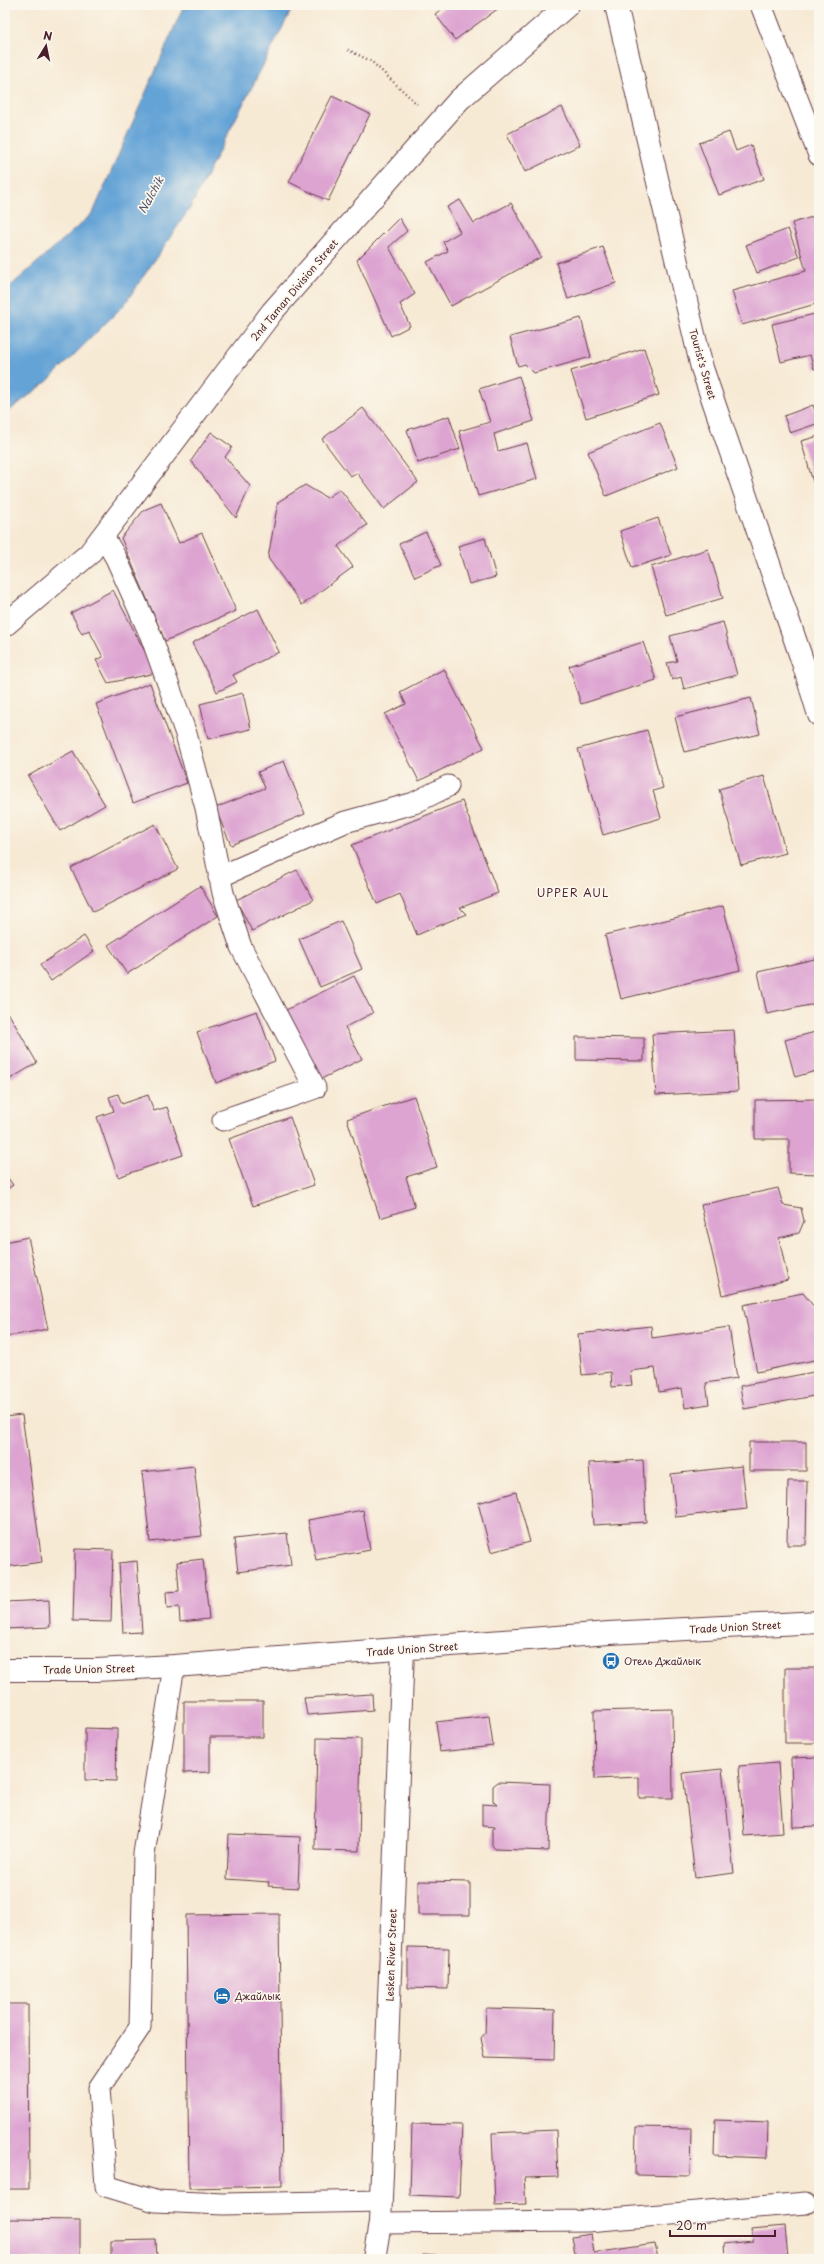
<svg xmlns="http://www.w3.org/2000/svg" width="824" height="2264" font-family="'Playpen Sans',sans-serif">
<rect width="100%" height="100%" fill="#fbf7ec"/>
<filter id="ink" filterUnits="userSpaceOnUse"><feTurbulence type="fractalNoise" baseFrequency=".025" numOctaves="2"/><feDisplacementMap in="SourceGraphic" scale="8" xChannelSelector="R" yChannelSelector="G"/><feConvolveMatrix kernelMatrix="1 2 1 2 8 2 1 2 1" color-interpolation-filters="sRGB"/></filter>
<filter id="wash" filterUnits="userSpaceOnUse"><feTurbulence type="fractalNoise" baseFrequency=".012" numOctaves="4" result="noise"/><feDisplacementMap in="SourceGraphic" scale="16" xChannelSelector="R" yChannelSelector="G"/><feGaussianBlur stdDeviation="0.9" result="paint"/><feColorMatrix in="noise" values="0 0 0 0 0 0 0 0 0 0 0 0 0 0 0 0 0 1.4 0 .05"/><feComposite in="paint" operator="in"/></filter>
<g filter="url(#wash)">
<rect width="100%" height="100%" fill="#f7ead5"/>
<path fill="#64a3d6" stroke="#576180" d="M184,5h110l-104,203 -66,97 -75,75 -44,34v-123l88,-78z"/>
<g id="blocks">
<path fill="#dda4d1" d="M447,5h56l-48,35 -20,-26z
M332,96l38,18 -42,87 -39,-19z
M562,107l18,38 -55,27 -18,-38z
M729,132l7,19 15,-6 13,34 -45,16 -20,-52z
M460,200l14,23 37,-20 30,54 -90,49 -24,-44 21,-11 -5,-9 17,-10 -13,-25z
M819,215v88l-77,22 -10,-34 74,-20 -14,-48z
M399,218l8,13 -18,16 26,47 -15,10 10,22 -19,10 -34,-76z
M788,229l11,28 -42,16 -11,-28z
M603,247l13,36 -48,16 -12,-36z
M819,313v55l-5,1 -4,-14 -29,7 -9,-38z
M581,318l10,39 -57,16 -9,-9 -7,2 -8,-29z
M644,348l15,47 -73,23 -15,-47z
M519,376l15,45 -40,13 4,17 29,-8 10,36 -59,17 -19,-65 31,-9 -11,-33z
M813,405l6,18 -29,10 -6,-17z
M363,408l55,74 -34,27 -27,-36 -7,3 -28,-37z
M449,416l11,33 -42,14 -11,-33z
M660,423l18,44 -72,29 -18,-44z
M211,432l21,15 -7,10 25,29 -14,32 -45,-57z
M819,436v45l-6,1 -12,-41z
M305,485l22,13 13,-9 27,36 -29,21 15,21 -51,38 -34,-47 10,-56z
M161,503l18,40 23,-10 34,78 -71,30 -44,-103 23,-28z
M658,518l13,37 -39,13 -12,-37z
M426,532l15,33 -26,12 -16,-33z
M485,538l11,39 -27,7 -11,-38z
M708,549l15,49 -57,17 -15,-48z
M113,590l43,83 -48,10 -12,-23 7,-3 -14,-27 -7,4 -11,-21z
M258,609l21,43 -46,23 4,7 -20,10 -25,-49z
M723,622l14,53 -53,14 -3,-12 -9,3 -5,-17 10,-2 -7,-25z
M643,642l13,38 -75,24 -12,-38z
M444,669l40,79 -65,33 -34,-67 21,-10 -6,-12z
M150,683l37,100 -54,20 -37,-99z
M243,693l8,36 -43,10 -8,-35z
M751,698l9,36 -76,18 -9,-35z
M647,730l16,58 -10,3 8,27 -58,17 -25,-86z
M73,751l32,54 -45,26 -32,-55z
M284,761l21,53 -74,31 -16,-37 50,-20 -7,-16z
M764,776l22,77 -45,12 -22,-76z
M462,801l36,92 -38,15 6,6 -49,21 -17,-41 -23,10 -25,-59z
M155,824l23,45 -85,43 -22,-44z
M297,870l16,30 -61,31 -16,-31z
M200,886l18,30 -91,58 -19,-29z
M723,906l17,64 -119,29 -16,-64z
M341,921l21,48 -42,18 -21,-48z
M84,936l10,15 -43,30 -11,-16z
M819,958v45l-52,11 -9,-42z
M354,976l19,37 -28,14 17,32 -43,21 -35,-69z
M257,1011l18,50 -59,22 -19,-51z
M9,1014l28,49 -32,19v-66z
M734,1030l4,61 -82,4 -4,-61z
M819,1031v39l-24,7 -10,-37z
M576,1037l68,1v23l-68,-1z
M118,1094l4,10 26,-9 6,16 13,-4 16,48 -65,22 -21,-60 17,-6 -5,-14z
M414,1096l23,71 -31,10 9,30 -35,11 -33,-99z
M819,1099v75l-30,-1v-34h-34v-39z
M290,1117l24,68 -61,21 -24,-67z
M5,1174l8,11 -8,6z
M778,1188l5,17 18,3 3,13 -5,12 -20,5 9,42 -66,15 -21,-90z
M28,1237l20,92 -43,8v-95z
M803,1293l16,20v46l-62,13 -14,-67z
M651,1326l1,12 77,-11 8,51 -31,5 3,21 -24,4 -3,-20 -23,4 -4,-24 -25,3 2,14 -20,2 -1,-15 -29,3 -4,-41z
M819,1371v24l-75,14 -4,-23z
M22,1415l20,147 -37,5v-150z
M749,1442h57v29h-57z
M643,1460l3,62 -53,3 -4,-62z
M194,1466l8,70 -52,6 -8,-70z
M742,1466l5,43 -71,8 -5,-43z
M788,1481h19l-1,64h-19z
M516,1492l14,50 -39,10 -13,-49z
M363,1510l7,40 -54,10 -8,-40z
M287,1533l4,32 -53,7 -4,-33z
M75,1549l38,1 -2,72 -38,-1z
M203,1559l6,60 -29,3 -1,-15 -12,1 -1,-16 13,-1 -2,-29z
M137,1561l5,71 -19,1 -4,-70z
M49,1600l1,27 -45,2v-27z
M785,1668h34v75h-34z
M372,1694l1,16 -66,5 -3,-17z
M184,1701h79v36h-53v35l-26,1z
M672,1709l1,89h-34v-21l-44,2 -1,-68z
M489,1716l4,30 -53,6 -4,-30z
M85,1728l32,1 -1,52 -31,-1z
M317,1738l44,1 -2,112 -44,-1z
M819,1757v69l-26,1 -2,-69z
M778,1763l5,70 -39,3 -5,-70z
M722,1769l12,104 -39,5 -12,-105z
M498,1782l52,2 -2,67 -53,-2 -3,-4v-15l4,-3 -14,-1v-22l15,1 -4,-4v-15z
M229,1834l71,3 -2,51 -30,-2 1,-4 -42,-3z
M418,1881l52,1v33h-52z
M279,1914l3,272 -93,2 -3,-273z
M408,1947l41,1 -1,41 -40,-1z
M5,2004h23l1,185h-24z
M486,2008l69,2 -1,50 -69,-2 -4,-20 4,-5z
M715,2120l53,2 -1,36 -53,-2z
M412,2124l50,1 -3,72 -49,-2z
M636,2127l55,1 -1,48 -55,-1z
M556,2130l2,47 -34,1 2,26 -31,1 -3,-72z
M10,2219l70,1v39h-71z
M785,2226l3,33h-63l-1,-15 29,-3 -2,-12z
M591,2234l3,19 61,-9 3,15h-82l-4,-22z
M156,2240l1,19h-46v-18z
M423,2255l46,3v1h-47z"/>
</g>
</g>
<g filter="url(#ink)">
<use href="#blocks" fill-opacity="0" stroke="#643d44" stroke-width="1"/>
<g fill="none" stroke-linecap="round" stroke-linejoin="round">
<defs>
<path id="service" d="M761,5l58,150
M103,536l13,22 35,78 35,98 20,74 17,85 18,54 74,141 -92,32
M219,877l126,-55 69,-19 34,-17
M174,1666l-30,188 -4,173 -41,61 7,98 49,15 68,3 158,-3
M380,2223l207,-2 219,-18"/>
<path id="minor" d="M616,5l86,363 101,295 16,52
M5,625l84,-71 183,-242 187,-212 109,-95
M374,2259l6,-36 23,-573"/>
<path id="tertiary" d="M5,1670h91l78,-4 435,-33 210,-11"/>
</defs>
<use href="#service" stroke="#643d44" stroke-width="23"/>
<use href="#minor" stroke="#643d44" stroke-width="24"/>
<use href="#tertiary" stroke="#643d44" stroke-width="24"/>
<path stroke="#643d44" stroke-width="2.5" stroke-dasharray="1 3" stroke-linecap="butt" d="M348,50l23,11 46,43"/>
<use href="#service" stroke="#fff" stroke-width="21"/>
<use href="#minor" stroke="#fff" stroke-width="22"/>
<use href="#tertiary" stroke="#fff" stroke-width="22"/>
</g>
</g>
<defs>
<symbol id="bus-disc" viewBox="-11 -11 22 22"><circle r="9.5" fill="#1f6fb2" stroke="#fbf7ec"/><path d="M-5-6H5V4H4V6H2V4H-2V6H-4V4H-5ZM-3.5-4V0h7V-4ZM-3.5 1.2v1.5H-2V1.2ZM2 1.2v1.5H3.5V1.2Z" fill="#fff"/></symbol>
<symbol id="hotel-disc" viewBox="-11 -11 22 22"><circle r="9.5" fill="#1f6fb2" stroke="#fbf7ec"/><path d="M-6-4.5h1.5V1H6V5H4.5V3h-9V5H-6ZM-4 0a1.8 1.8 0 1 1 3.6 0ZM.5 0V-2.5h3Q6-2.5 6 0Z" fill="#fff"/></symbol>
</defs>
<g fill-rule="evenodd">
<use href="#bus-disc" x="601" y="1651" width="20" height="20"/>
<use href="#hotel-disc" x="212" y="1986" width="20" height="20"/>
</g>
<g text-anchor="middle" stroke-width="3.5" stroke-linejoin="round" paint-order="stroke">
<g font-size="10" fill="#4a1f2b" stroke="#fbf7ec">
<text transform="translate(294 290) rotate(-50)" y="4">2nd Taman Division Street</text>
<text transform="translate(703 364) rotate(74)" y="4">Tourist's Street</text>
<text transform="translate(735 1627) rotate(-3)" y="4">Trade Union Street</text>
<text transform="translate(412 1649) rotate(-4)" y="4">Trade Union Street</text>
<text transform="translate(89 1669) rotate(-1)" y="4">Trade Union Street</text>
<text transform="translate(391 1955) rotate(-88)" y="4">Lesken River Street</text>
</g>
<g font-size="10" fill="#4a1f2b" stroke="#fbf7ec" text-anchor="start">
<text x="624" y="1665">Отель Джайлык</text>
<text x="235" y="2000">Джайлык</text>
</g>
<g font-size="11" font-style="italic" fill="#54546f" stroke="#fbf7ec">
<text transform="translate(151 195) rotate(-61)" y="4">Nalchik</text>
</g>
<g font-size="11" letter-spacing="1" fill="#4a1f2b" stroke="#fbf7ec">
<text x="573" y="897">UPPER AUL</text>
</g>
</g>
<rect width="824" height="2264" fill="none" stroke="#fbf7ec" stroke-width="20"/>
<g transform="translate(46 46) rotate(10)" stroke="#fbf7ec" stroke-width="3" paint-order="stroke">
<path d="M0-3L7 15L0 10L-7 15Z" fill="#4a1f2b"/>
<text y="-6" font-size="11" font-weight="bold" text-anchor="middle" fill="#4a1f2b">N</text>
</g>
<path d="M670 2230v6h105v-6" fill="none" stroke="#4a1f2b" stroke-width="2"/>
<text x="676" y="2230" font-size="12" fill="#4a1f2b" stroke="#fbf7ec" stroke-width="3" paint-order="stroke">20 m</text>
</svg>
